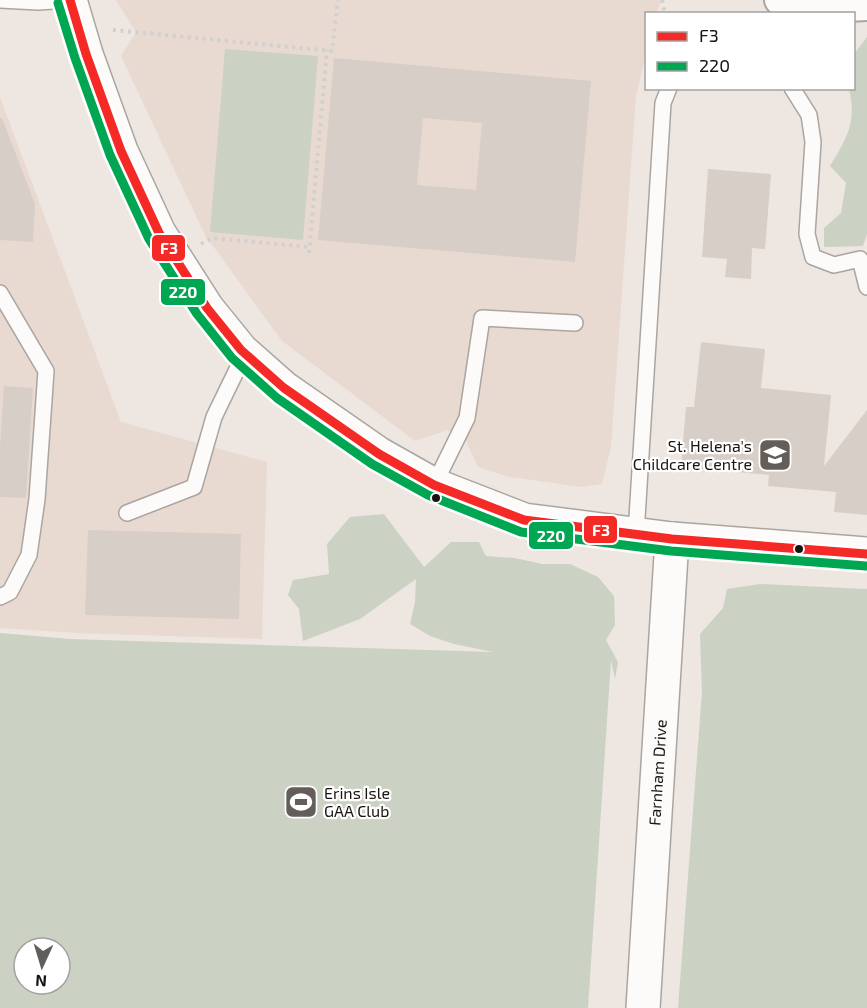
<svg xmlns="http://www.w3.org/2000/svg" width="867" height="1008" font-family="'Exo 2',sans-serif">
<rect width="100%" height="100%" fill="#ede6e1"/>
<path fill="#e8dad0" d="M116,0h545l-4,13 -11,1v39l-10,43 -25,351 -9,37 -20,3 -72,-10 -32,-10 -13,-28 -18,-9 -32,11 -133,-100 -77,-106 -84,-179 15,-24z
M0,97l121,325 146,40 -5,177 -186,-6 -76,-5z"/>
<path fill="#cbd2c4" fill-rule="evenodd" d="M867,37v197l-4,12 -39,1v-19l17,-15 5,-30 -16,-17c17,-28 27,-44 19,-77l5,-1v-34z
M225,49l93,7 -15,184 -93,-8z
M384,514l40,53 27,-25h28l7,14 29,2 27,6h28l28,13 16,19 1,29 -9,15 12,22 -3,17 -4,-19 -23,348h-588v-375l70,6 423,13 -39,-8 -24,-8 -20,-12 5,-22 1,-23 -56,40 -57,22 -4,-32 -11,-14 5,-15 36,-6 -2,-30 23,-27zM24,948h36v36h-36z
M760,584l107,5v419h-189l24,-316 -2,-58 23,-26 4,-19z"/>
<path fill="#d7cec8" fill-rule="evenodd" d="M334,58l257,23 -16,181 -257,-22zM423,118l59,5 -6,67 -59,-5z
M0,118h2l33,86 -2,38 -33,-2z
M708,169l63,5 -6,75 -13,-1 -1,31 -26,-2 2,-18 -25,-2z
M701,342l64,7 -4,39 70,7 -7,71 43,-56v105l-33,-3 2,-20 -68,-6 1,-11 -88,-8 5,-60h8z
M4,386l29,2 -7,110 -26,-1v-50z
M88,530l153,4 -2,85 -154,-4z"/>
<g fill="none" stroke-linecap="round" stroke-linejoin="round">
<defs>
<path id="lane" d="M0,0l38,2 32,-2
M792,88l17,27 4,27 -6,92 6,23 21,8 26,-6 7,28
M0,293l46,78 -9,128 -8,56 -19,37 -10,5
M434,485l33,-67 15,-100 93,5
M127,513l67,-26 20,-70 31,-64
M636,534l27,-431 6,-15"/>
<path id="street" d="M779,0l50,8 38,-2"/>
<g id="secondary">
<path d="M70,0l16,54 35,97 38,82 48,75 34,42 43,38 95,66 55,31 90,35 148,19 195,15"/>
<path id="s1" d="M643,1008l29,-469"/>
</g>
</defs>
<use href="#lane" stroke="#aaa5a1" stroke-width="18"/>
<use href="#street" stroke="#aaa5a1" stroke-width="32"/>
<use href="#secondary" stroke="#aaa5a1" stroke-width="36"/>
<path stroke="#d2d0ce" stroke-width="4" stroke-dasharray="3 4.5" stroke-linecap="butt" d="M662,0l3,14
M113,30l219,21 6,-51
M201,244l11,-6 98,9
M309,253l18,-203"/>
<use href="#lane" stroke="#fcfbfa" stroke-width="15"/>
<use href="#street" stroke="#fcfbfa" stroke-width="28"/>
<use href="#secondary" stroke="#fcfbfa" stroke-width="33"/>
<defs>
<path id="bus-1" d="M70,0l16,54 35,97 38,82 48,75 34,42 43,38 95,66 55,31 90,35 148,19 195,15"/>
<path id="bus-2" d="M58,3l17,55 35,97 39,84 48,75 35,44 45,40 95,66 56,31 93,37 150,19 195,15"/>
</defs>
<use href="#bus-1" stroke="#fff" stroke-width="14"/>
<use href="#bus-2" stroke="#fff" stroke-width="14"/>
<use href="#bus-1" stroke="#f52a26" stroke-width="9"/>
<use href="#bus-2" stroke="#00a651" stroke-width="9"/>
</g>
<defs>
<symbol id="school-square" viewBox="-11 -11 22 22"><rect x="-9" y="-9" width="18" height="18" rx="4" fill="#635e5a" stroke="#fff"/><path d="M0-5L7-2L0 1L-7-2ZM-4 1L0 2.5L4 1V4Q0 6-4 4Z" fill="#fff"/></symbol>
<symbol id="stadium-square" viewBox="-11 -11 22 22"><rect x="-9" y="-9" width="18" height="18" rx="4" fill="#635e5a" stroke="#fff"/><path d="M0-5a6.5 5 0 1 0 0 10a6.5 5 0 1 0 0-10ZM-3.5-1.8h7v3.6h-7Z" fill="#fff"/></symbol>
</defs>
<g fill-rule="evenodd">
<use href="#school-square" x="756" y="436" width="38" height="38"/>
<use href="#stadium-square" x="282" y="783" width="38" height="38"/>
</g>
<g fill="#181411" stroke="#fff" stroke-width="2">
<circle cx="436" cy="498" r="5"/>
<circle cx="799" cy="549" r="5"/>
</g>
<g text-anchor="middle" stroke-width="4.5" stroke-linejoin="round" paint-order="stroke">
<g font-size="16" fill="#181411" stroke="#fff" text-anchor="end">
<text x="752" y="452">St. Helena's<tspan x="752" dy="18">Childcare Centre</tspan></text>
<text x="324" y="799" text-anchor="start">Erins Isle<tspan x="324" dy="18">GAA Club</tspan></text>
</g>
<g font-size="16" fill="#181411" stroke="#fff">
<text dy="6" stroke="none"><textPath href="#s1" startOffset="236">Farnham Drive</textPath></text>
</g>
</g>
<g stroke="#fff" stroke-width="2">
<rect x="151" y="234" width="35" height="28" rx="6" fill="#f52a26"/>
<rect x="160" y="278" width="46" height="28" rx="6" fill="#00a651"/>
<rect x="583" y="515" width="35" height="29" rx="6" fill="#f52a26"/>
<rect x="528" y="521" width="46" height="29" rx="6" fill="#00a651"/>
</g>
<g font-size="16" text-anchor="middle" font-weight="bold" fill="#fff">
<text x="169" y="254">F3</text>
<text x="183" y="298">220</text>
<text x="601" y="536">F3</text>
<text x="551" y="542">220</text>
</g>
<rect x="645" y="12" width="210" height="78" fill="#ffffff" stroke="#a3a1a0" stroke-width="1.5"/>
<rect x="657" y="32" width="30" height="9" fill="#f52a26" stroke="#a3a1a0" stroke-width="1.5"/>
<text x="699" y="42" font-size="18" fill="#181411">F3</text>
<rect x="657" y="62" width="30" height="9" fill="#00a651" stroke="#a3a1a0" stroke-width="1.5"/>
<text x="699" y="72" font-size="18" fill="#181411">220</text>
<g transform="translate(42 966) rotate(184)"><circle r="28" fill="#ffffff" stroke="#a3a1a0" stroke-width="1.5"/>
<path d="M0-4.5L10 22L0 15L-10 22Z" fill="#635e5a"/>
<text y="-9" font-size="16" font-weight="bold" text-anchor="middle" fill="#181411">N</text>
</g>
</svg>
